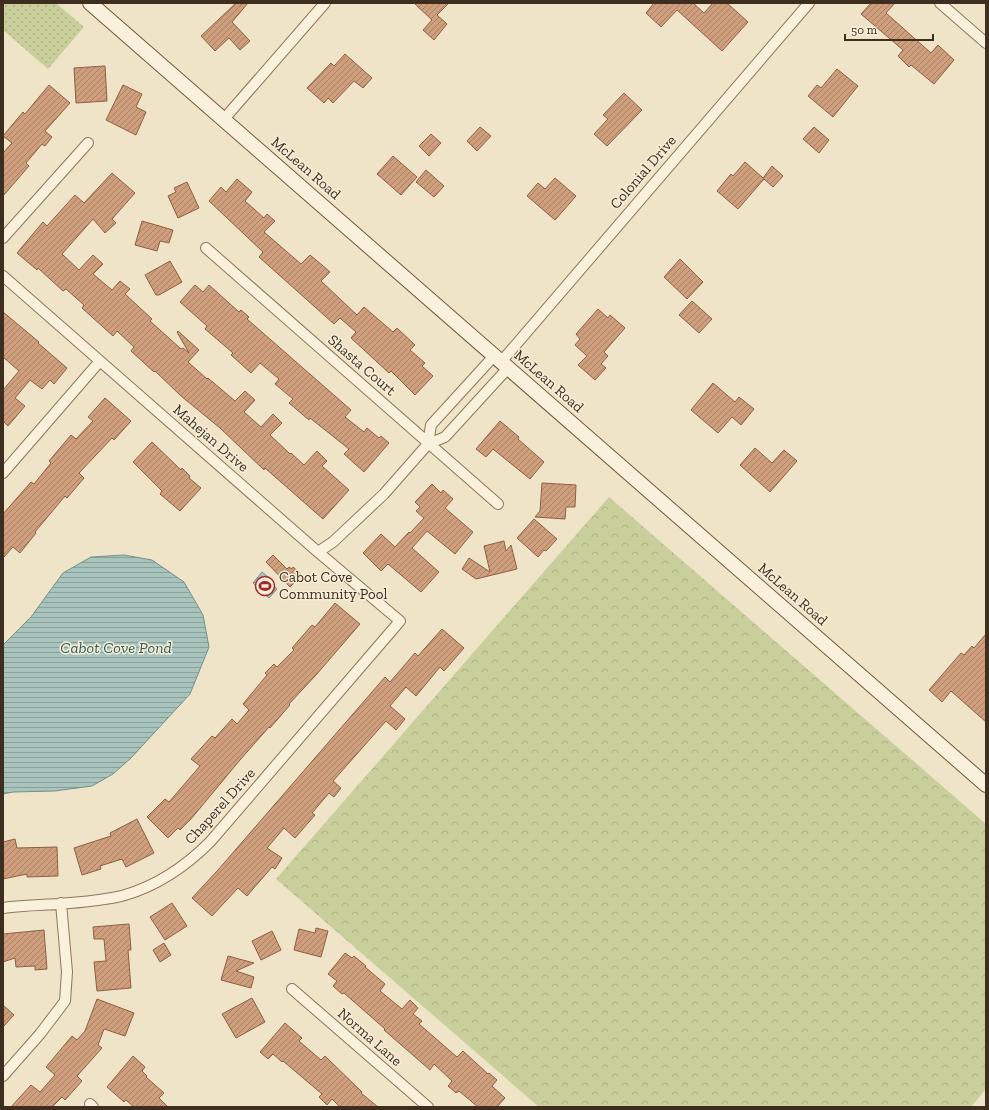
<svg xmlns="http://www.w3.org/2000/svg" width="989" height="1110" font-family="'Zilla Slab',serif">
<defs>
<pattern id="grass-dots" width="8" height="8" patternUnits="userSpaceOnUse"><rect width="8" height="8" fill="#c9cf9b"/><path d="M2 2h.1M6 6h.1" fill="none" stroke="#aeb285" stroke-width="1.8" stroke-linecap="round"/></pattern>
<pattern id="forest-crowns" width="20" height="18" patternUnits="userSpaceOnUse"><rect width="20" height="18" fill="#c9cf9b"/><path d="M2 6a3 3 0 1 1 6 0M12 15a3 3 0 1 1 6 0" fill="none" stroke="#aeb285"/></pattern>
<pattern id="water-rules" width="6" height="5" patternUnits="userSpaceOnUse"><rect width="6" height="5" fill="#a9c4bc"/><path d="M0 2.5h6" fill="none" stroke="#8ba098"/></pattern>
<pattern id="building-hatch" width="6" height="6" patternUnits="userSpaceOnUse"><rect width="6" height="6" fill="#cf9f7d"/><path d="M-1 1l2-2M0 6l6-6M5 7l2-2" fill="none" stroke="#a98266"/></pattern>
</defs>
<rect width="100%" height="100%" fill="#f0e4c8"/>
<path fill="url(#grass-dots)" d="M3,3h53l28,24 -36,42 -45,-39z"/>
<path fill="url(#forest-crowns)" d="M609,497l377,327v265l-15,18h-432l-263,-228z"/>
<path fill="url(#water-rules)" stroke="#6f938a" d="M124,555l28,5 32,22 19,33 6,32 -19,47 -59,64 -18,16 -21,12 -37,5 -42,1 -10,2v-149l28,-28 32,-44 28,-16z
M262,572l6,5 -2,2 11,10 -8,9 -16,-15z"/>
<path fill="url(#building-hatch)" stroke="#8d5f41" d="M236,3h12l-16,19 18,19 -10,9 -11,-12 -14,13 -14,-15z
M414,3h35l-12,12 10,9 -13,16 -11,-10 9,-10z
M654,3h39l11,10 9,-10h14l21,19 -26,29 -45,-41 -16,17 -15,-14z
M871,3h24l-9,10 45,40 7,-8 16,15 -20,24 -23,-19 -2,2 -11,-11 5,-6 -42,-36z
M345,54l27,24 -9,10 -9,-7 -21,22 -5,-5 -4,5 -17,-15 24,-25 3,3z
M105,66l2,35 -31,2 -2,-35z
M837,69l21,17 -25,31 -25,-21 9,-11 4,3z
M49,85l21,18 -25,28 7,6 -7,9 -3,-2 -16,19 3,3 -26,30v-43l9,-10 -9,-7 20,-24 2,2z
M123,85l19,9 -6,13 10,5 -10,23 -30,-15z
M624,93l18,17 -35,36 -13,-12 14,-15 -5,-4z
M480,127l11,9 -14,15 -10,-10z
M814,127l15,13 -10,13 -16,-14z
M431,134l10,9 -12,13 -10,-10z
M393,156l24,21 -16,18 -24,-21z
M745,162l18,16 9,-12 11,10 -10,11 -9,-8 -26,30 -21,-18 14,-17 2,2z
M426,170l18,16 -10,11 -18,-15z
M112,173l23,20 -23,26 4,4 -11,10 -12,-14 -31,35 17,16 14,-15 10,9 -10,10 19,16 8,-9 10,8 -5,5 27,25 -2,2 31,28 2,-1 6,5 -12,-21 1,-1 21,19 -11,12 19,17 1,-1 27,23 10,-10 10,9 -11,12 17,15 12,-13 9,9 -12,12 20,19 1,-1 13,12 13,-14 10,10 -5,5 27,24 -26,29 -58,-51 -1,2 -44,-42 -39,-32 -26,-25 -1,1 -23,-21 3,-4 -17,-16 -4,5 -31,-28 2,-3 -18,-16 -3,2 -25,-23 -1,2 -20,-17 26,-31 4,4 28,-31 9,8z
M555,178l21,18 -21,24 -28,-24 11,-13 7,6z
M237,179l15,13 -7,9 19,17 3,-4 8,7 -11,11 37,32 9,-9 12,10 8,7 -9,9 36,34 7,-8 29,25 4,-4 18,17 -5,5 15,13 -3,3 11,10 -18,19 -24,-24 -2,2 -38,-35 5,-6 -16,-14 -6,6 -75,-67 4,-5 -54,-51 12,-14 5,5z
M187,182l12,26 -21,10 -10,-22 8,-4 -2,-4z
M142,221l31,9 -4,13 -9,-2 -3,10 -22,-6z
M680,259l23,23 -16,17 -23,-22z
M170,261l12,21 -23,13h-3l-11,-20z
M195,285l8,7 6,-7 30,27 2,-2 8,7 -2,2 104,91 -6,7 19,15 3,-4 12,10 2,-2 8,7 -25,29 -20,-18 5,-5 -39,-31 -1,2 -20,-17 4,-4 -18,-15 4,-5 -19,-16 -9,10 -20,-18 2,-2 -28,-24 2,-3 -27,-24z
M692,301l20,18 -13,14 -20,-18z
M598,309l10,9 2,-3 15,13 -21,24 4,4 -7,8 5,4 -11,12 -17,-15 9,-9 -12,-11 5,-6 -4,-5z
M3,312l36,30 -1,1 29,25 -13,16 -4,-4 -8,9 -12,-9 -15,18 10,8 -17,20 -5,-5v-31l16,-19 -16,-14z
M713,383l22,19 4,-5 15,12 -13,16 -9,-8 -14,16 -27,-23z
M105,398l26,23 -17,19 -2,-2 -33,35 5,5 -17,20 -2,-2 -30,36 1,1 -16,20 -7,-6 -10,11v-44l28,-32 3,2 17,-21 -2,-2 22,-26 5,4 17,-18 -5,-4z
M500,421l19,16 -1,2 26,23 -14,17 -37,-30 -7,8 -10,-8z
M152,442l29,28 1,-2 8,8 -1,2 12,10 -21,23 -20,-17 2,-3 -29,-29z
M755,448l17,15 12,-13 13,11 -27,31 -30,-27z
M542,483l34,2 -1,22h-9l-1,12 -30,-2 5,-6z
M432,484l9,9 2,-3 10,9 -8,9 28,24 -18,22 -28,-23 -15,17 27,24 -18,20 -33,-28 -7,7 -18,-18 18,-19 14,13 14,-15 1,1 14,-15 -8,-7 4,-4 -5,-5z
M534,519l23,20 -11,12 -2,-1 -6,7 -21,-19z
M504,541l2,10 5,-6 6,24 -41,10 -14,-10 7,-11 21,14 -6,-26z
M273,555l14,14 2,-2 3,2 1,-2 8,7 -2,2 1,1 -10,10 -24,-25z
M335,603l25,21 -44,51 -27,29 1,1 -20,23 -1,-1 -29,33 -49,59 -11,11 -2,-2 -10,10 -21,-21 18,-18 4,3 31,-36 -9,-7 21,-23 3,2 17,-19 5,5 12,-14 -6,-6 24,-29 -2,-2 9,-9 3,3 17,-17 -2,-2 20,-23 3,2z
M442,629l22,19 -20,23 -4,-4 -24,29 -10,-9 -16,19 15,13 -9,11 -10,-9 -53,60 8,7 -7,9 -5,-4 -17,20 3,2 -20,23 -11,-10 -17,20 15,10 -7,11 -3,-2 -25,29 -9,-8 -26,28 -20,-18 26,-28 167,-193 5,5 25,-29 3,3z
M986,634v88l-35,-31 -9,11 -13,-12 32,-37 3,2 8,-9 2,2z
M137,819l17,34 -28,14 -4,-8 -22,7 1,3 -19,6 -8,-27 37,-12 -1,-3z
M15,839l2,9 40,-1 1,29 -31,1v-3l-24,5v-37z
M172,903l15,23 -22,14 -15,-23z
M129,924l2,26h-3l3,38 -34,3 -3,-29 12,-1 -2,-22h-10l-1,-12z
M316,928l12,3 -7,26 -27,-7 5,-21 16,4z
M44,930l3,39 -12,1v-4l-19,1 -1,-9 -12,4v-28z
M272,931l9,19 -20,10 -9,-19z
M164,943l7,12 -11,7 -7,-12z
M345,953l7,5 2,-2 12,10 -1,1 20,17 -5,7 22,18 8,-9 8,8 -5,6 9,7 -3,3 38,33 6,-6 25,23 1,-1 8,7 -5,6 13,12 -8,9h-19l-19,-16 -3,2 -8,-7 4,-5 -18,-17 -4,6 -46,-40 1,-1 -41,-36 -2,1 -9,-8 4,-5 -9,-7z
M228,956l26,7 -18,8 18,6 -3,11 -30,-8z
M252,998l13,24 -29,16 -14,-24z
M97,999l37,14 -9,23 -21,-7 -6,16 4,3 -25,28 5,5 -17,19 -3,-3 -10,10h-41l20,-22 9,7 15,-17 -9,-8 26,-31 5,4 8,-9z
M3,1005l11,10 -11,12z
M285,1023l17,15 -3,3 22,19 4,-4 37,36 -1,1 17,14h-38l-8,-8 -5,6 -8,-8 3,-3 -39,-33 -1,1 -9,-8 -5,5 -8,-7z
M133,1056l12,11 -3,4 5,5 -1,1 18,16 -5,5 9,9h-34l-8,-7 -2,2 -17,-15z"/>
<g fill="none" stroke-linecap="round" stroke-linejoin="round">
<defs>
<path id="street" d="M940,3l46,40
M224,119l101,-116
M3,238l85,-95
M206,248l292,256
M3,276l315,276 82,69 -190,221c-24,24 -51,43 -85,53 -21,6 -45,7 -67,9 -18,1 -37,1 -55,4
M501,362l308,-359
M428,444l17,-7 63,-69
M3,473l97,-112
M318,552l15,-10 51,-48 44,-50 3,-19 63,-69
M292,989l136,118
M3,1076l37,-42 25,-33 2,-29 -6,-69
M90,1104l3,3"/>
<path id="secondary" d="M90,3l896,782"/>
</defs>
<use href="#street" stroke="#8d765c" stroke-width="12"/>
<use href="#secondary" stroke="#6f573f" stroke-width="16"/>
<use href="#street" stroke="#faf1dc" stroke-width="10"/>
<use href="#secondary" stroke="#faf1dc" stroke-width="14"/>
</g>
<defs>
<symbol id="stadium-ring" viewBox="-11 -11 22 22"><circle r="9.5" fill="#f7eed8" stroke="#9e2a2b" stroke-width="1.5"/><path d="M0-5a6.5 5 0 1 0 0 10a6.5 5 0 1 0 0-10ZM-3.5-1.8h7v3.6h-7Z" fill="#9e2a2b"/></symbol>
</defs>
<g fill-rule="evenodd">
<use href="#stadium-ring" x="254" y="575" width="22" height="22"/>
</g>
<g text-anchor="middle" stroke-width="3" stroke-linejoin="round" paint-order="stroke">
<g font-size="15" fill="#3d2e20" stroke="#f7eed8">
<text transform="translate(306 168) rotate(41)" y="5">McLean Road</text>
<text transform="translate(643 172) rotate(-49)" y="5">Colonial Drive</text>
<text transform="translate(362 365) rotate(41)" y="5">Shasta Court</text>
<text transform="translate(549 381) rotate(41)" y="5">McLean Road</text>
<text transform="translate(211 438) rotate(41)" y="5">Mahejan Drive</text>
<text transform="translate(793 594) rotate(41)" y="5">McLean Road</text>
<text transform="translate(220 806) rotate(-48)" y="5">Chaperel Drive</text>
<text transform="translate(370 1037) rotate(41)" y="5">Norma Lane</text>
</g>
<g font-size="15" fill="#3d2e20" stroke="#f7eed8" text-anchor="start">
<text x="279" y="582">Cabot Cove<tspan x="279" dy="17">Community Pool</tspan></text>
</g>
<g font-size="16" font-style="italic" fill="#2f5d5a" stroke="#f7eed8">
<text x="116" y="653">Cabot Cove Pond</text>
</g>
</g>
<rect width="989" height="1110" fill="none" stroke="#3d2e20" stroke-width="8"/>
<path d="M845 34v6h88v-6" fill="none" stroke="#3d2e20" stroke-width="2"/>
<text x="851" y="34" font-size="12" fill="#3d2e20" stroke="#f7eed8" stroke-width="3" paint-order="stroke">50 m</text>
</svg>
